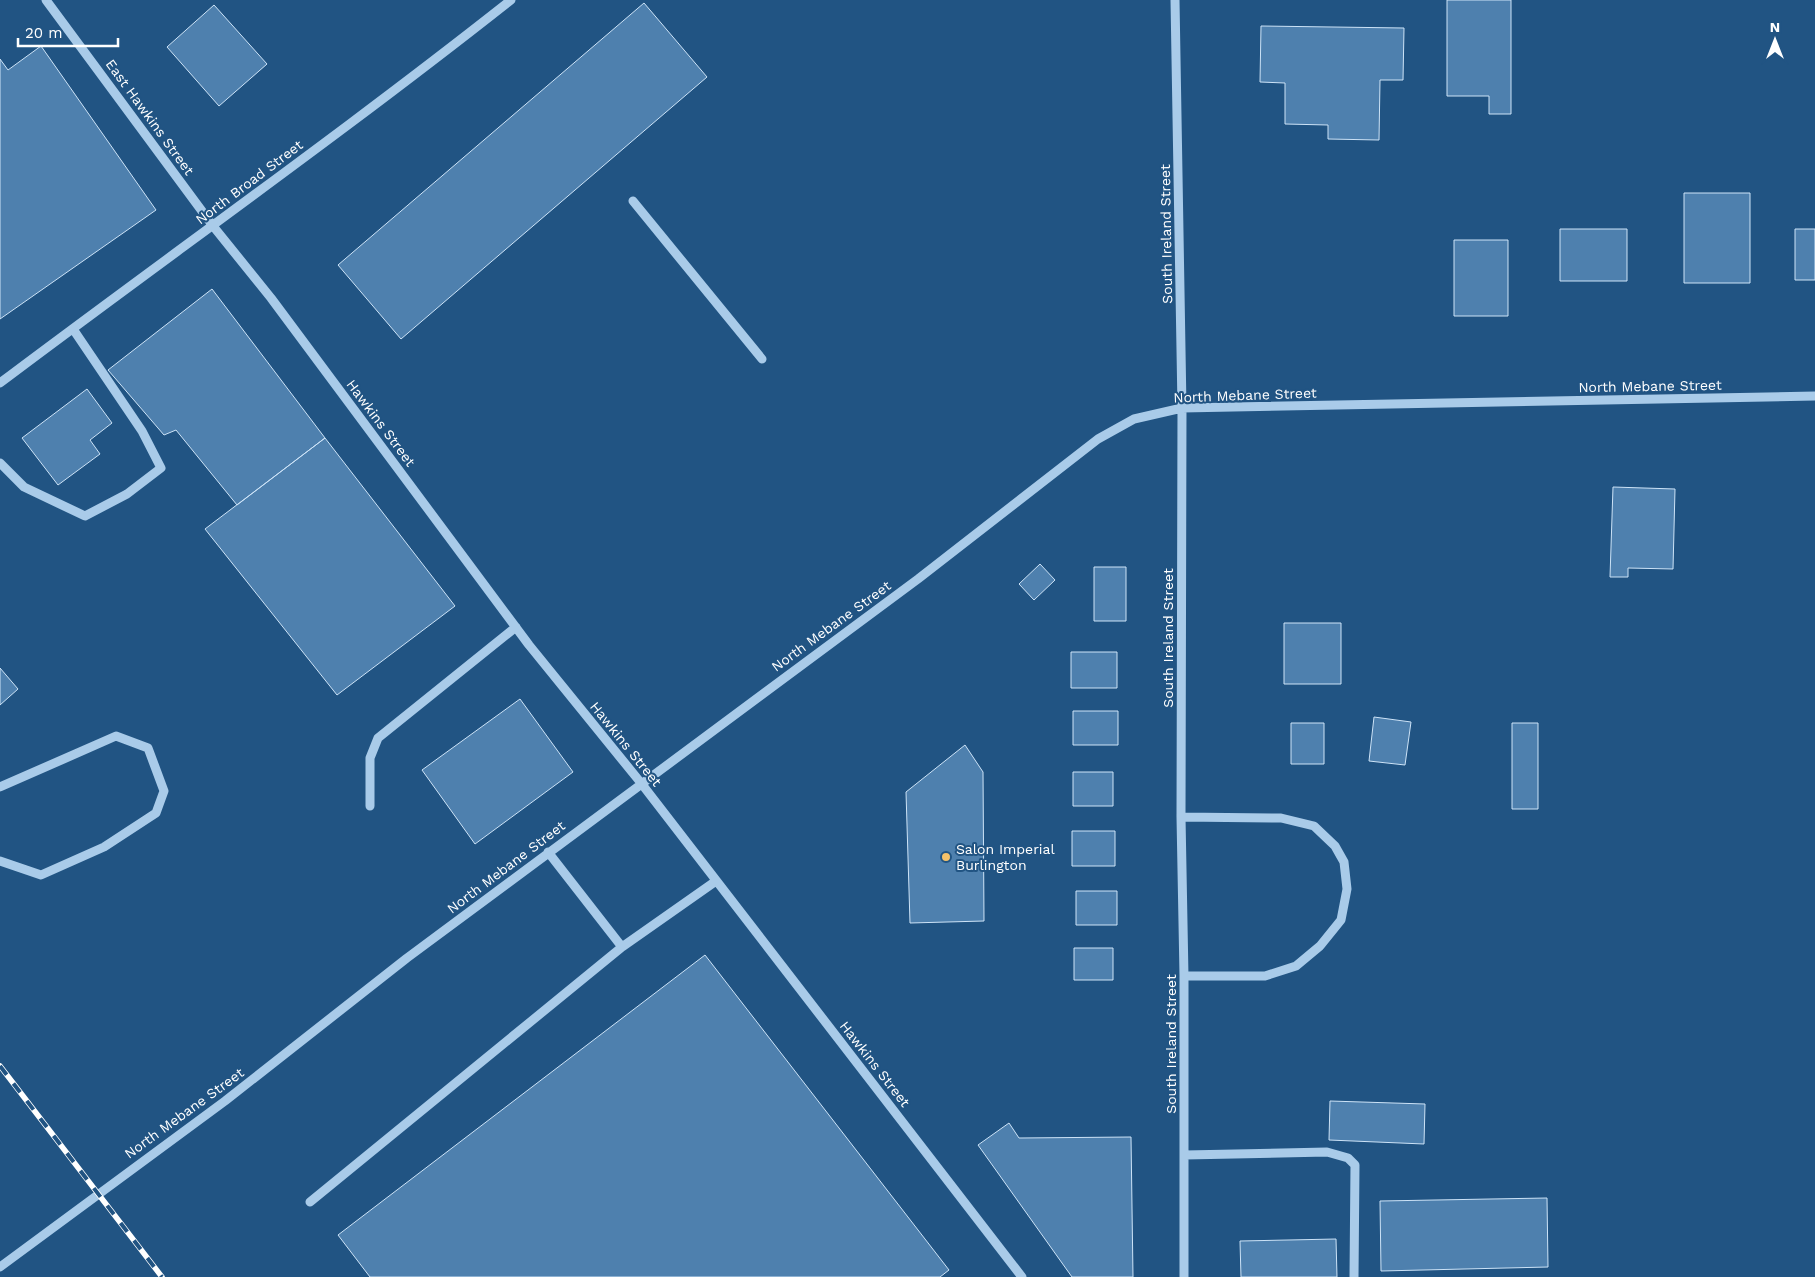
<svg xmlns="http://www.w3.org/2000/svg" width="1815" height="1277" font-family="'Work Sans',sans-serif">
<rect width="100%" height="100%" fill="#215483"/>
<path fill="#4e80ae" stroke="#cde3f7" d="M1447,0h64v114h-22v-18h-42z
M644,3l63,74 -306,262 -63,-74z
M214,5l53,59 -48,42 -52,-59z
M1261,26l143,2 -1,52h-23l-1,60 -51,-1v-14l-43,-1v-41l-25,-1z
M41,46l115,164 -156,109v-260l8,11z
M1684,193h66v90h-66z
M1560,229h67v52h-67z
M1795,229h20v51h-20z
M1454,240h54v76h-54z
M212,289l113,149 -88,67 -61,-75 -12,5 -56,-65z
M87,389l25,34 -22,17 10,14 -42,31 -36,-47z
M325,438l130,168 -118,89 -132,-166z
M1613,487l62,2 -2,80 -45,-1v9h-18z
M1040,564l15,16 -21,20 -15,-16z
M1094,567h32v54h-32z
M1284,623h57v61h-57z
M1071,652h46v36h-46z
M0,668l18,21 -18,16z
M520,699l53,73 -98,72 -53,-74z
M1073,711h45v34h-45z
M1374,717l37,5 -6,43 -36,-4z
M1291,723h33v41h-33z
M1512,723h26v86h-26z
M965,745l18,27 1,149 -74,2 -4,-131z
M1073,772h40v34h-40z
M1072,831h43v35h-43z
M1076,891h41v34h-41z
M1074,948h39v32h-39z
M705,955l244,315 -9,7h-570l-32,-42z
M1330,1101l95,3 -1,40 -95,-4z
M1009,1123l10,15 112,-1 2,140h-61l-94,-132z
M1547,1198l1,69 -167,4 -1,-70z
M1336,1239l1,38h-96l-1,-36z"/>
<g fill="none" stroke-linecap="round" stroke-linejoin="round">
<path stroke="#a9cbe9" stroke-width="9" d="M46,0l167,226 58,72 258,347 112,138 381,494
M1175,0l7,408 -1,409 3,159v301
M633,201l129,158
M0,383c170,-128 344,-251 511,-383
M0,463l24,24 61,29 42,-22 34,-26 -19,-37 -69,-102
M0,787l116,-51 32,12 16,43 -8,22 -52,34 -63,28 -41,-14
M370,806v-48l8,-20 138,-111
M1181,817l100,1 33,8 21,20 9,16 3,27 -6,31 -21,26 -24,20 -31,10h-81
M622,947l94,-66
M1185,1155l142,-3 21,6 7,7 -1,112
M310,1202l312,-255 -74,-95
M0,1267l225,-166 182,-143 511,-379 180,-140 36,-20 48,-11 633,-12"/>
<defs>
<path id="rail" d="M0,1066l162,211"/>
</defs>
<use href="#rail" stroke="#fff" stroke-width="5.5"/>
<use href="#rail" stroke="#215483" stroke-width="4" stroke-dasharray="11" stroke-linecap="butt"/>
</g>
<circle fill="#f5c26a" stroke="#215483" stroke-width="2" cx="946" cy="857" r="5"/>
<g text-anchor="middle" stroke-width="4" stroke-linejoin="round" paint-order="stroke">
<g font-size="14" fill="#fff" stroke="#215483">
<text transform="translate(150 117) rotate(54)" y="5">East Hawkins Street</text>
<text transform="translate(249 182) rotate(-37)" y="5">North Broad Street</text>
<text transform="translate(1166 234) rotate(-91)" y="5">South Ireland Street</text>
<text transform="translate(1650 386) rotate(-1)" y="5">North Mebane Street</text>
<text transform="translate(1245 395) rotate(-2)" y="5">North Mebane Street</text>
<text transform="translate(381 423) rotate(53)" y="5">Hawkins Street</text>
<text transform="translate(831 626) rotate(-36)" y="5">North Mebane Street</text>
<text transform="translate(1168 638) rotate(-90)" y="5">South Ireland Street</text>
<text transform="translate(626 744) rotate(51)" y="5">Hawkins Street</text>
<text transform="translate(506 867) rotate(-37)" y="5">North Mebane Street</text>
<text transform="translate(1171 1044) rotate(-90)" y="5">South Ireland Street</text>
<text transform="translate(875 1064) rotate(52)" y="5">Hawkins Street</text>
<text transform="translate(184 1113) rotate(-36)" y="5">North Mebane Street</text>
</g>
<g font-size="14" fill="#fff" stroke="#215483" text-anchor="start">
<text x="956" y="854">Salon Imperial<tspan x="956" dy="16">Burlington</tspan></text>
</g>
</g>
<g transform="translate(1775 40)" stroke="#215483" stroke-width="4" paint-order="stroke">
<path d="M0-4L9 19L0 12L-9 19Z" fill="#ffffff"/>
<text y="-8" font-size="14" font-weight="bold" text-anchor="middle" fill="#ffffff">N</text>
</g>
<path d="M18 38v8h100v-8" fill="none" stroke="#ffffff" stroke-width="2.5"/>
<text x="25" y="38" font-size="15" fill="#ffffff" stroke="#215483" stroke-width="4" paint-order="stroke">20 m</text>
</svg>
